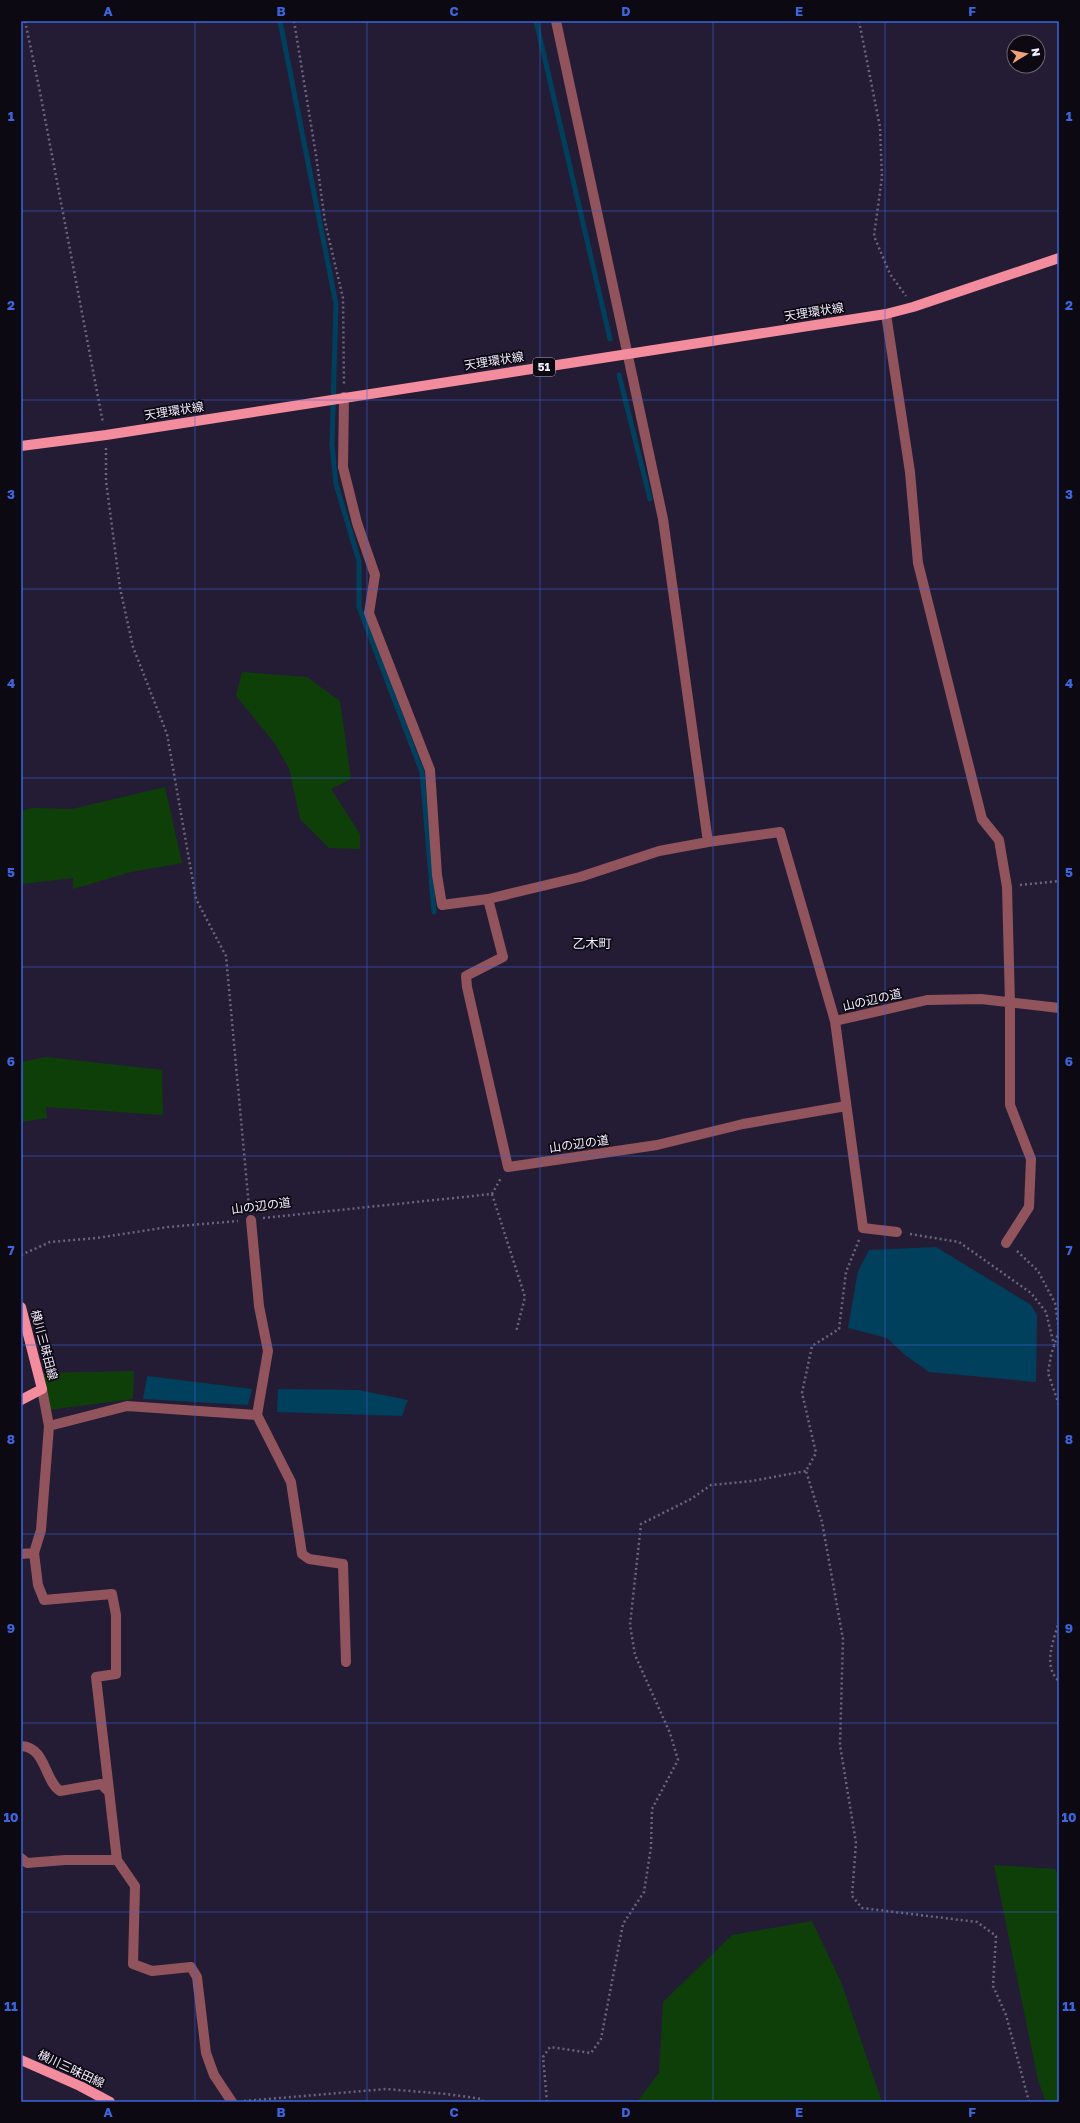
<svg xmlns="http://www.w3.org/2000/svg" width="1080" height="2123" font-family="'Golos Text','Noto Sans JP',sans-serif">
<rect width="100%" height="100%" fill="#241c35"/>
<path fill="#0f3f09" d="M242,672l65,5 33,24 11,78 -20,10 29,45v15l-31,-1 -29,-29 -11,-51 -16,-27 -37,-45z
M165,787l17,76 -51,9 -58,17v-11l-52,6v-73l11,-3 40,1z
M46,1057l116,13 1,45 -117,-8 1,11 -26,4v-60z
M134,1371l-1,28 -85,11 -5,-37z
M994,1865l61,4 4,7v226h-13l-8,-22z
M812,1921l29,61 41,120h-245l22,-29 4,-71 69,-67z"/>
<path fill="#00405c" d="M936,1247l95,58 6,10 -1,67 -107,-10 -24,-17 -18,-17 -39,-10 10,-57 11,-21z
M147,1376l105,13 -4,16 -105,-6z
M278,1389l80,1 50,10 -6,16 -125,-4z"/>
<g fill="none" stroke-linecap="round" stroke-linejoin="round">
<path stroke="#00405c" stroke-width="5" d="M280,21l56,283 -4,141 4,39 23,77v46l63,165 12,140
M536,21l74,318
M619,375l31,124"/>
<path stroke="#6b657b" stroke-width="2.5" stroke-dasharray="2 3" stroke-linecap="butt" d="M25,21l14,66 64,336
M294,21l22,134 9,67 18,76 1,88
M859,21l21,106 2,50 -8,59 16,38 16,22
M106,448v33l14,107 13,59 34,87 29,165 30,57 23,251
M1020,885l39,-4
M492,1194l33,103 -9,35
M263,1218l229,-24 9,-16
M910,1234l49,8 72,51 15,19 8,33
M859,1240l-13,32 -7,57 -27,17 -10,47 14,60 -10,18 16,51 21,117 -3,106 16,98 -4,53 10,12 115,14 19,14 -3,50 13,29 23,87
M1017,1251l21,20 17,32 4,26
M21,1255l29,-13 47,-4 71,-11 70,-6
M1059,1331l-8,24 -3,18 11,32
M1059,1621c-5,19 -17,45 0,60
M244,2101l142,-12 61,5 35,5 1,3
M547,2102l-4,-45 7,-10 41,6 10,-14 22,-115 21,-32 7,-45 1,-38 26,-49 -8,-27 -35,-78 -5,-30 11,-101 50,-25 20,-14 41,-4 54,-10"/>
<path stroke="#91535c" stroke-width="10" d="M556,21l107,498 45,323 72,-10 55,189 28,207 34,4
M886,314l24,158 8,91 64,256 17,21 8,47 3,116v102l21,54 -2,48 -23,36
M344,397l-1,70 14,56 18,52 -6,38 61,157 7,105 5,30 46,-6 15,58 -37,19 1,11 41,180 149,-22 86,-21 103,-18
M488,899l92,-22 79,-26 49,-9
M835,1021l92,-21 54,-1 78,9
M251,1220l8,86 9,45 -11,64 34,67 11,72 7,5 34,5 3,98
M42,1389l7,37 -8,104 -7,23 4,32 6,15 68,-6 4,21v59l-20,3 21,183 18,26 -2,78 19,7 39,-4 6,10 9,76 8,22 18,27
M49,1426l78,-20 130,9
M21,1554l13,-1
M21,1746c25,1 23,34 39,45l41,-7 8,8
M21,1858l6,5 38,-3h52"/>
<path stroke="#f38c9c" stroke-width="10" d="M21,446l85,-11 780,-121 27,-7 146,-49
M21,1307l21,82 -21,11
M21,2060l59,26 30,16"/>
</g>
<path fill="none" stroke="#3d66de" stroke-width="1" stroke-opacity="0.55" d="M195,21v2081M367,21v2081M540,21v2081M713,21v2081M885,21v2081M21,211h1038M21,400h1038M21,589h1038M21,778h1038M21,967h1038M21,1156h1038M21,1345h1038M21,1534h1038M21,1723h1038M21,1912h1038"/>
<g text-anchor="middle" stroke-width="3.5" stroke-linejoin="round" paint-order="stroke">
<rect fill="#0c0913" stroke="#aca9b8" stroke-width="1" x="533" y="358" width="22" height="18" rx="3"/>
<g font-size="11" font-weight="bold" fill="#f1edfe">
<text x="544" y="371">51</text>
</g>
<g font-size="12" fill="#f1edfe" stroke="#0c0913">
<text transform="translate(814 312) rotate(-9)" y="4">天理環状線</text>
<text transform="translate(494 361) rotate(-9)" y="4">天理環状線</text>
<text transform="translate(174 411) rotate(-9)" y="4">天理環状線</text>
<text transform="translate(872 1000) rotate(-13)" y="4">山の辺の道</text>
<text transform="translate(579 1144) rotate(-8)" y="4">山の辺の道</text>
<text transform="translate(261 1206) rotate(-7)" y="4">山の辺の道</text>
<text transform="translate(44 1345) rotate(75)" y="4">横川三昧田線</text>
<text transform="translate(71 2069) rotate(25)" y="4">横川三昧田線</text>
</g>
<g font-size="13" fill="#f1edfe" stroke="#0c0913">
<text x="592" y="948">乙木町</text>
</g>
</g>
<rect width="1080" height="2123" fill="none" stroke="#0c0913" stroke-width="44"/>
<g transform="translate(1026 54) rotate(80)"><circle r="19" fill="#0c0913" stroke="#686471"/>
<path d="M0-3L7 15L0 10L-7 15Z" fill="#f0a27a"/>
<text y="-6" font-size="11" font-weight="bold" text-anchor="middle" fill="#f1edfe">N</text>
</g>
<rect x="22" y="22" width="1036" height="2079" fill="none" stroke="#3d66de" stroke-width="1.5"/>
<g font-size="13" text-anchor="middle" font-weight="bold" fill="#3d66de">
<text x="108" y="16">A</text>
<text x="281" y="16">B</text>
<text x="454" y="16">C</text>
<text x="626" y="16">D</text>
<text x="799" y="16">E</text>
<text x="972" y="16">F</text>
<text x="11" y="121">1</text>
<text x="1069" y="121">1</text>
<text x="11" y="310">2</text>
<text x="1069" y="310">2</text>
<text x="11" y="499">3</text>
<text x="1069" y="499">3</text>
<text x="11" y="688">4</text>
<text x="1069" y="688">4</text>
<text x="11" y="877">5</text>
<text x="1069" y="877">5</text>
<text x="11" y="1066">6</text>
<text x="1069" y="1066">6</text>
<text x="11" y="1255">7</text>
<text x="1069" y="1255">7</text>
<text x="11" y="1444">8</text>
<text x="1069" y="1444">8</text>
<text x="11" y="1633">9</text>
<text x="1069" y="1633">9</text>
<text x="11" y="1822">10</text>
<text x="1069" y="1822">10</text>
<text x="11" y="2011">11</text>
<text x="1069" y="2011">11</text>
<text x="108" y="2117">A</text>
<text x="281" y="2117">B</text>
<text x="454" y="2117">C</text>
<text x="626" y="2117">D</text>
<text x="799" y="2117">E</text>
<text x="972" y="2117">F</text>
</g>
</svg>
